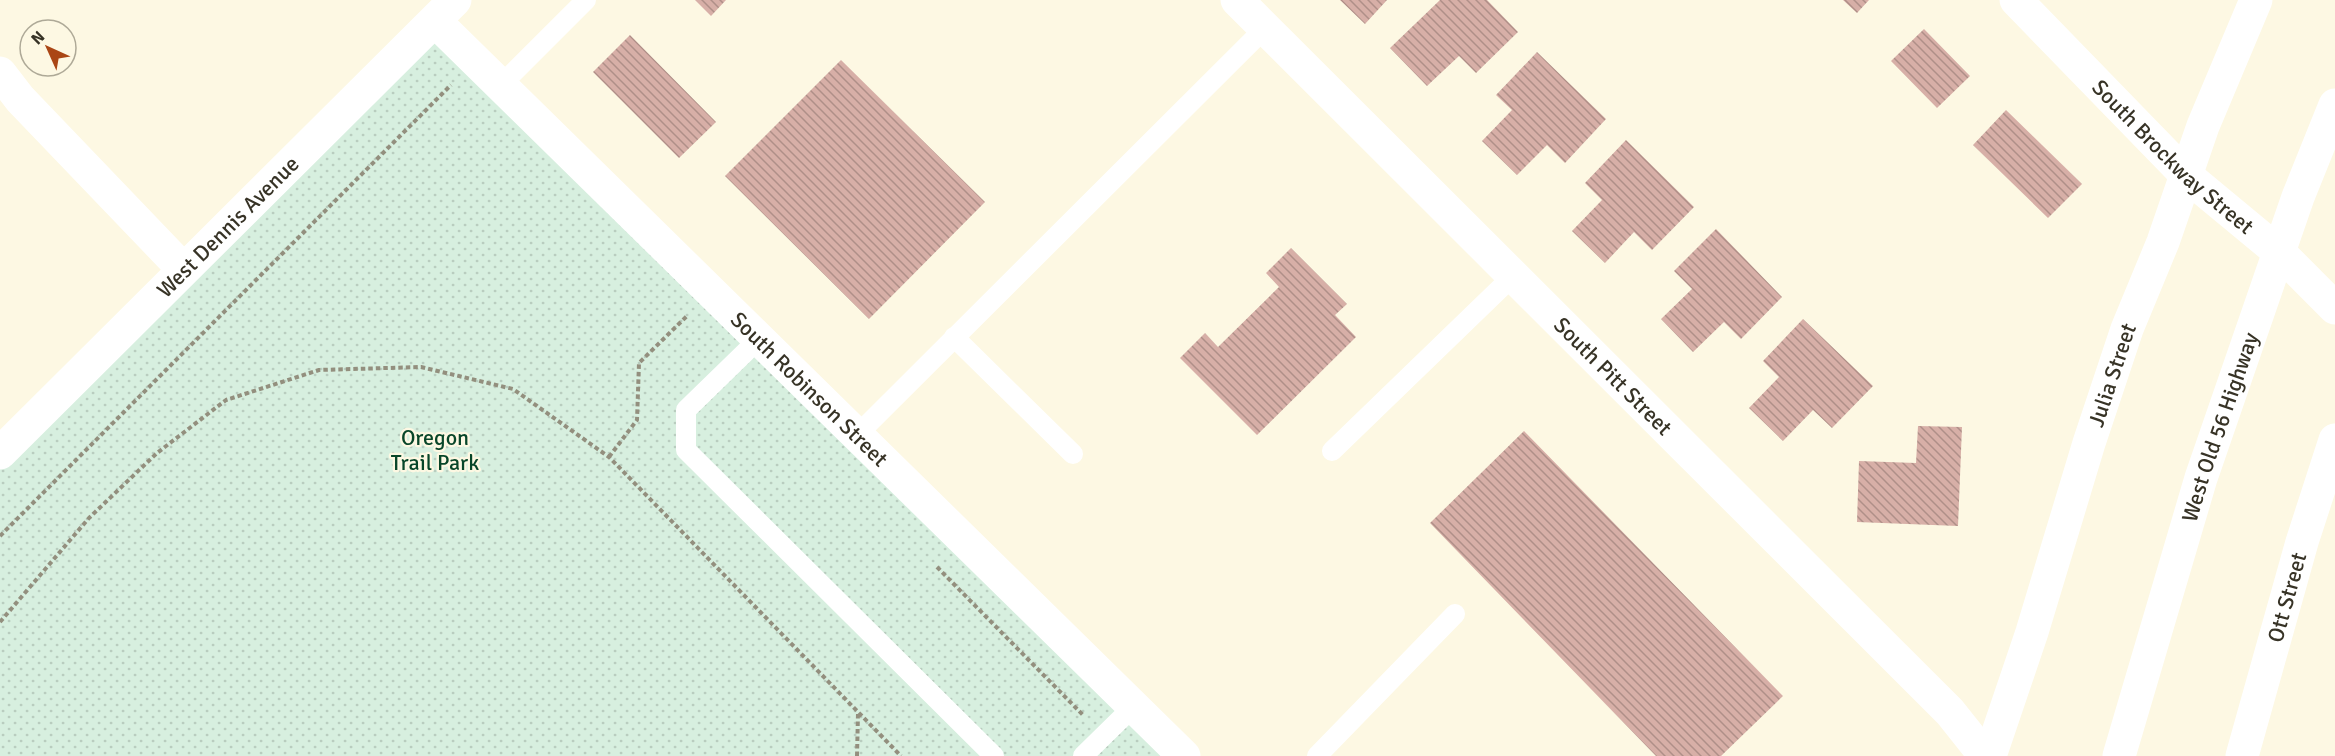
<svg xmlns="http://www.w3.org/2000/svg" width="2335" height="756" font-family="Signika,sans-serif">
<defs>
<pattern id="park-dots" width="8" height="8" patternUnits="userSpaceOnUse" patternTransform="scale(1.5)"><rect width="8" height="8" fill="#d7efdf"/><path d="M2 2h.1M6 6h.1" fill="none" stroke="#b9cdbf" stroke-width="1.8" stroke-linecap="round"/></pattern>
<pattern id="building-back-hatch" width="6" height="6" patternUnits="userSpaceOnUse" patternTransform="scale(1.5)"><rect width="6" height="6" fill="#d7afa7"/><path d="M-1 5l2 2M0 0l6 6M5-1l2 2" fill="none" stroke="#af8f88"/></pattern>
</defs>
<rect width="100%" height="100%" fill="#fdf8e3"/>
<path fill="url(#park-dots)" d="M435,21l749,735h-1184v-303z"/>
<path fill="url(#building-back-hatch)" d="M695,0h31l-15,16z
M1340,0h47l-22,24z
M1440,0h47l31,32 -42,41 -17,-17 -32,30 -37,-38z
M1843,0h26l-12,13z
M1924,29l46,47 -33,32 -46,-47z
M630,35l86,87 -37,36 -86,-86z
M1537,52l69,67 -41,44 -18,-18 -30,30 -35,-34 30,-31 -16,-15z
M841,60l144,142 -116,117 -144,-143z
M2006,110l76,74 -34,34 -75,-73z
M1626,140l68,67 -42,43 -18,-18 -29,31 -33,-32 30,-31 -17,-17z
M1716,229l66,68 -41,42 -17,-17 -31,30 -32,-33 31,-30 -18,-18z
M1291,248l56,56 -12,11 21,22 -99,98 -77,-77 25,-25 13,14 61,-60 -13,-14z
M1803,319l70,67 -41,42 -19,-18 -30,31 -34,-33 30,-31 -16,-16z
M1918,426l44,1 -4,99 -101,-4 2,-61 57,2z
M1524,431l259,265 -62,60h-65l-226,-233z"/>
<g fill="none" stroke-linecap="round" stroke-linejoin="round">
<path stroke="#938f7e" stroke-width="4" stroke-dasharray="4.5 3" stroke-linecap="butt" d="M609,457l28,-37 2,-57 48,-47
M0,536l451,-451
M937,567l146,148
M0,622l89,-104 68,-65 69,-53 93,-30 102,-3 92,22 96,68 292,299
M857,756l1,-43"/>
<path stroke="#fff" stroke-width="20" d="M501,85l85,-85
M954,337l119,117
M759,339l-73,71v40l308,306
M857,435l408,-407
M1332,451l181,-175
M1083,756l51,-50
M1317,756l138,-142"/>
<g stroke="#fff" stroke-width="33">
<path id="s1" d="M1237,0l713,712 35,44"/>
<path id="s2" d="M2016,0l171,176 93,77 55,55"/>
<path id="s3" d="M435,21l749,735"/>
<path d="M0,73l20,26 163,170"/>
<path id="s4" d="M1990,756l42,-124 57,-189 38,-114 36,-87 40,-116 53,-126"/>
<path id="s5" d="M2242,756l60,-214 33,-102"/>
</g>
<g stroke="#fff" stroke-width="33">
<path id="s6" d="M0,453l455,-453"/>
<path id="s7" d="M2119,756l82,-278 97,-281 37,-92"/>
</g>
</g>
<g text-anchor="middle" stroke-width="4.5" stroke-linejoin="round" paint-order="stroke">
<g font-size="22" fill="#373326" stroke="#fdf8e3">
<text dy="8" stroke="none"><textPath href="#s2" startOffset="222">South Brockway Street</textPath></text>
<text dy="8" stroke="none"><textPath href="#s6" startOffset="321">West Dennis Avenue</textPath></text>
<text dy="8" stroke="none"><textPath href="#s4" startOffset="400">Julia Street</textPath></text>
<text dy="8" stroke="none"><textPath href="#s1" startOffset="532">South Pitt Street</textPath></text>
<text dy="8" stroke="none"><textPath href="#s3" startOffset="525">South Robinson Street</textPath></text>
<text dy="8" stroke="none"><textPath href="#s7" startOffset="344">West Old 56 Highway</textPath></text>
<text dy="8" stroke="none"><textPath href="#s5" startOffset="165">Ott Street</textPath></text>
</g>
<g font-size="22" fill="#084629" stroke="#fdf8e3">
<text x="435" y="445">Oregon<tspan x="435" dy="25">Trail Park</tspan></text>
</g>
</g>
<g transform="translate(48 48) rotate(315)"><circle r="28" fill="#fdf8e3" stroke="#aea997" stroke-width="1.5"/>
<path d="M0-4.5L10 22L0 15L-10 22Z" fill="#aa4615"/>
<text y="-9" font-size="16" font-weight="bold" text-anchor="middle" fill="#373326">N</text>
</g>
</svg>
